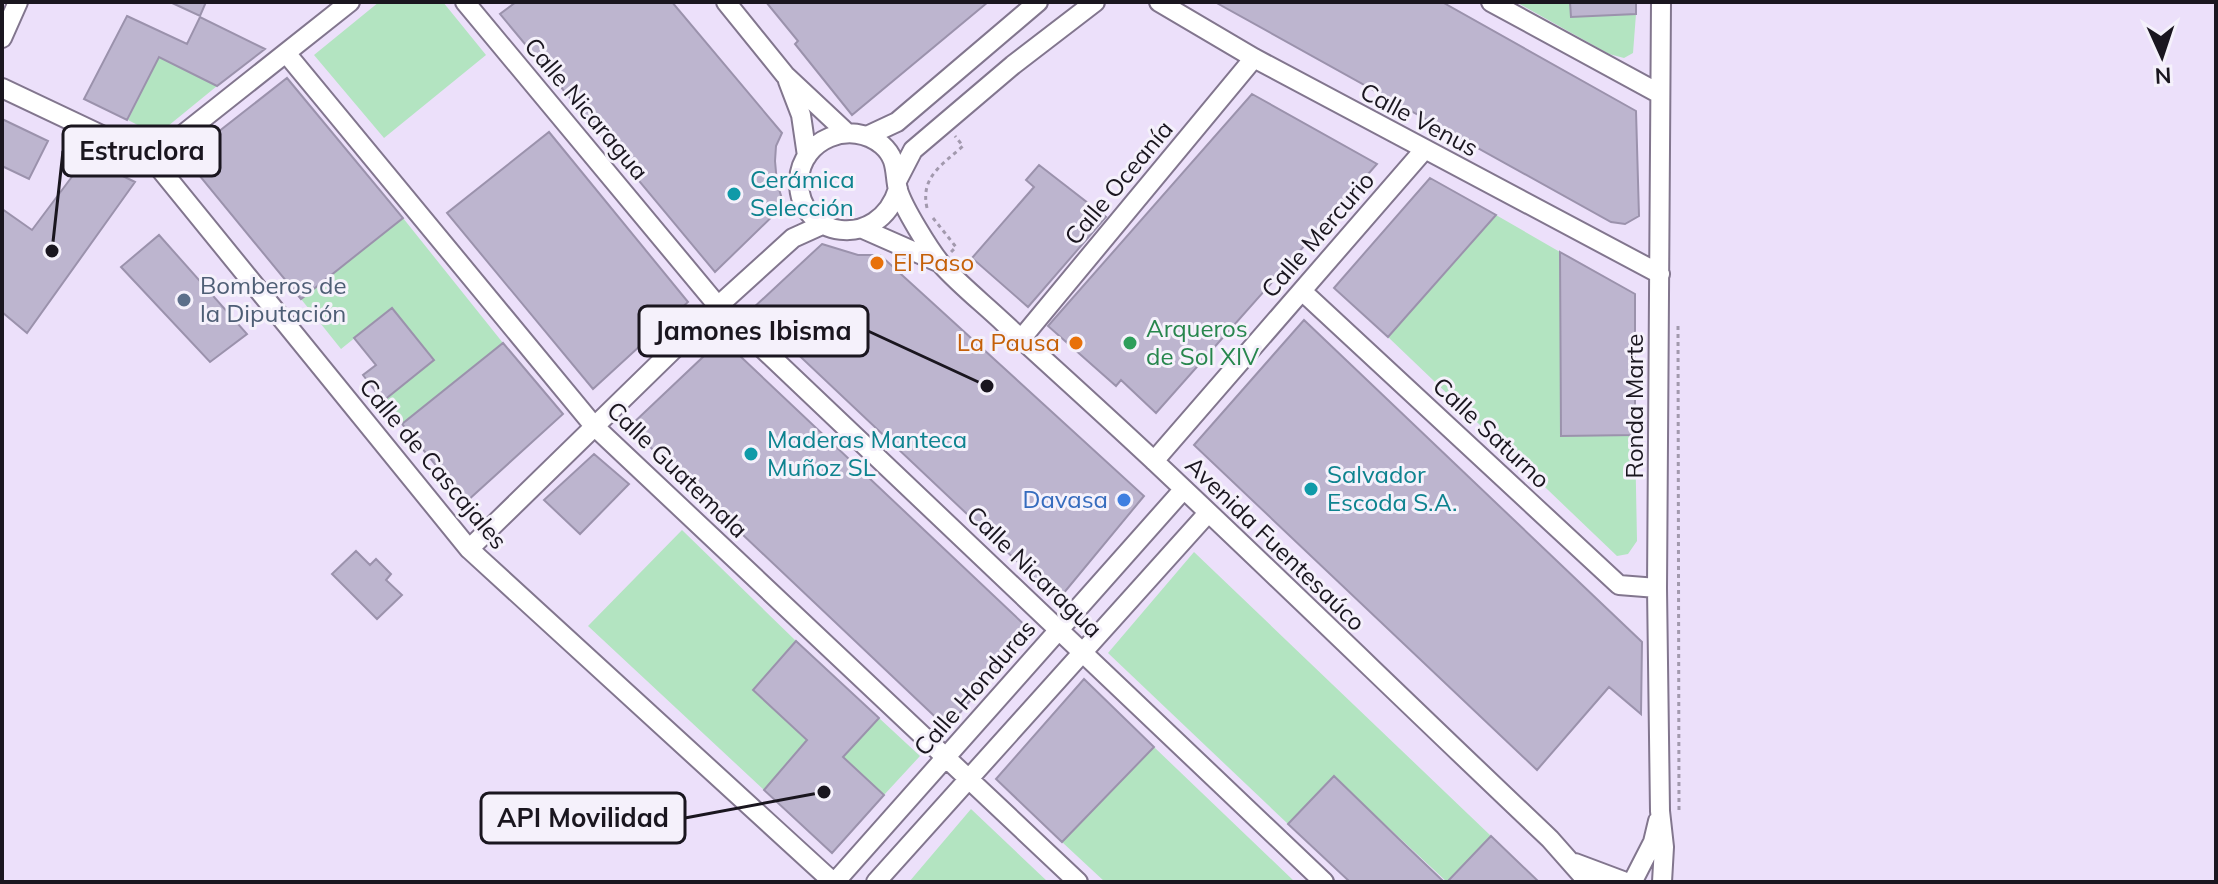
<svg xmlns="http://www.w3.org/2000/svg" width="2218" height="884" font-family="Mulish,sans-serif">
<rect width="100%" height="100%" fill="#ece0fa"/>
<path fill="#b3e4c1" d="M379,2h64l43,53 -102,83 -70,-83z
M1516,2h54l2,15 64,-3 -3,39 -9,5 -15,-4z
M159,57l58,29 -60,49 -29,-15z
M1496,215l64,37 1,184 74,-1 2,106 -9,13 -11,2 -229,-219z
M403,218l100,125 -101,81 -19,-23 51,-41 -42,-52 -51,41 -40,-50z
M682,530l114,111 -42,50 53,49 -43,50 -176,-164z
M1194,552l297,284 -44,46 -113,-105 -46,47 -180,-171z
M879,718l41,38 -36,39 -41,-38z
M1154,747l141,135h-190l-43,-40z
M971,809l77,73h-139z"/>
<path fill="#bdb5cf" stroke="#9b92ac" stroke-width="2" d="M170,2h36l-6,14z
M516,2h156l110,131 -6,13 -1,15 2,22 7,22 -69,67 -215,-258z
M766,2h222l-136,113 -57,-71 3,-3z
M1215,2h227l194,109 3,105 -14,8 -14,-2z
M1570,2h66v12l-65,3z
M127,16l60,28 13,-27 65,32 -48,37 -58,-29 -32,63 -43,-21z
M287,78l116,140 -102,81 -116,-141z
M1252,94l125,70 -221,249 -35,-33 -5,6 -68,-60z
M2,119l46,22 -19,38 -27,-13z
M549,132l139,170 -95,87 -146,-176z
M86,158l49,24 -108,151 -25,-21v-103l30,21z
M1039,165l67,52 -78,90 -56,-49 62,-71 -8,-7z
M1430,178l66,37 -108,122 -54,-49z
M159,235l88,99 -37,28 -89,-95z
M822,244l36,11h22l264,241 -86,104 -307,-290z
M1560,252l75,42v141l-74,1z
M392,308l42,52 -51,41 -20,-26 13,-10 -22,-27z
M1304,320l338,322 -1,72 -32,-27 -72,83 -343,-325z
M722,339l308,291 -83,98 -318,-301z
M503,343l60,71 -97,88 -64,-78z
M594,454l35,30 -49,50 -36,-34z
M356,551l14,14 6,-6 15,15 -5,6 16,15 -25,24 -45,-45z
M796,641l83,77 -36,39 41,38 -52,58 -68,-63 43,-50 -54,-50z
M1084,679l70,68 -92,95 -66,-63z
M1334,776l66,64 44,42h-94l-62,-58z
M1491,836l48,46h-92z"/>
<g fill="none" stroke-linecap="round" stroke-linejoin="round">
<defs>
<path id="minor" d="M465,2l253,304 606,576
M726,2l59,73 62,58
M1159,2l95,56 406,216
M1491,2l169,92
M1661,2l-4,586 3,223 4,36 -2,35
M2,38l16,-36
M286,53l308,373 484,456
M788,81l13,34 6,41
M2,88l150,71 317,390 364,333
M867,136l30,-14 141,-120
M152,159l198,-157
M898,179l15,-29 100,-85 82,-63
M898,189c-19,62 -101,50 -99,-9 2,-41 52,-61 83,-35 16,14 12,28 16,45 5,17 32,61 44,75 19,21 42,39 63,59 49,45 98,89 146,134 134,126 265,254 399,381l38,43
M863,229l75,33
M1302,291l317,294 38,3
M1021,339l233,-281
M1154,461l270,-311
M469,549l249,-243 75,-68 31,-14
M1575,863l48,18
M1634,879l19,-37 5,-21
M835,882l348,-392
M876,882l332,-369"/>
</defs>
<use href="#minor" stroke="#82768e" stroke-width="22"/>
<path stroke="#a299ad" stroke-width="3" stroke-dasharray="4 4" stroke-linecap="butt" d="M927,208c-7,-31 15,-43 36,-62l-8,-10
M933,218l23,29 -5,5
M1678,326l1,488"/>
<use href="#minor" stroke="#fff" stroke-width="18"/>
</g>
<g fill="#0f9aa8" stroke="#f5f1fb" stroke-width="3">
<circle cx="734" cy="194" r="8"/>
<circle cx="751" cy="454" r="8"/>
<circle cx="1311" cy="489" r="8"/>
</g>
<g fill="#e8710a" stroke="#f5f1fb" stroke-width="3">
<circle cx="877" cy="263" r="8"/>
<circle cx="1076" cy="343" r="8"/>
</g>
<circle fill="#5c6f8a" stroke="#f5f1fb" stroke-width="3" cx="184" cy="300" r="8"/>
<circle fill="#2e9e5b" stroke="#f5f1fb" stroke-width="3" cx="1130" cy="343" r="8"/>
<circle fill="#3f7fe0" stroke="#f5f1fb" stroke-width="3" cx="1124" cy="500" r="8"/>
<g text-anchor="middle" stroke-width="6" stroke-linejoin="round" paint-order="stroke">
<g font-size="24" fill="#1a161f" stroke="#f5f1fb">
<text transform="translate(586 109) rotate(50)" y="8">Calle Nicaragua</text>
<text transform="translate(1419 120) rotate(28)" y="8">Calle Venus</text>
<text transform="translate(1119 183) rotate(-50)" y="8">Calle Oceanía</text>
<text transform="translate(1318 235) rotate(-49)" y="8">Calle Mercurio</text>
<text transform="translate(1635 406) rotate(-90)" y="8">Ronda Marte</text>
<text transform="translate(1491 433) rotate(43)" y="8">Calle Saturno</text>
<text transform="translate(433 464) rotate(50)" y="8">Calle de Cascajales</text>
<text transform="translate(677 470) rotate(44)" y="8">Calle Guatemala</text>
<text transform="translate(1275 544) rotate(44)" y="8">Avenida Fuentesaúco</text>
<text transform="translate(1034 572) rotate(44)" y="8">Calle Nicaragua</text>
<text transform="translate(975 688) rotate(-49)" y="8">Calle Honduras</text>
</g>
<g font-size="24" fill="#0d838f" stroke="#f5f1fb" text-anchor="start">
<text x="750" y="188">Cerámica<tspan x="750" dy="28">Selección</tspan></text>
<text x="767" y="448">Maderas Manteca<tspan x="767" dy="28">Muñoz SL</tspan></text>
<text x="1327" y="483">Salvador<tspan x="1327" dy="28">Escoda S.A.</tspan></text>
</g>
<g font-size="24" fill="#c56008" stroke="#f5f1fb" text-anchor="start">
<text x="893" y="271">El Paso</text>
<text x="1060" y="351" text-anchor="end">La Pausa</text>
</g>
<g font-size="24" fill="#4e5e75" stroke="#f5f1fb" text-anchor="start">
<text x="200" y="294">Bomberos de<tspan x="200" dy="28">la Diputación</tspan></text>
</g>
<g font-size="24" fill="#27864d" stroke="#f5f1fb" text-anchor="start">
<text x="1146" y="337">Arqueros<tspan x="1146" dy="28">de Sol XIV</tspan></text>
</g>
<g font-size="24" fill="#366cbe" stroke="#f5f1fb" text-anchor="end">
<text x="1108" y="508">Davasa</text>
</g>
</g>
<path fill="none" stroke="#1a161f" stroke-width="3" d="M52 251L63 151M987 386L868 331M824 792L685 818"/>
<g fill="#1a161f" stroke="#f5f1fb" stroke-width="3">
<circle cx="52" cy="251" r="8"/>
<circle cx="987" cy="386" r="8"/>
<circle cx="824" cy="792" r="8"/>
</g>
<g fill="#f5f1fb" stroke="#1a161f" stroke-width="3">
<rect x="63" y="126" width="157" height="50" rx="8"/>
<rect x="639" y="306" width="229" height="50" rx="8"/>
<rect x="481" y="793" width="204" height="50" rx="8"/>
</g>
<g font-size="26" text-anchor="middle" font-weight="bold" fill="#1a161f">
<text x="142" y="160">Estruclora</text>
<text x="753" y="340">Jamones Ibisma</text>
<text x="583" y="827">API Movilidad</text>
</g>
<rect width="2218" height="884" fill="none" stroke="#1a161f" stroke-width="8"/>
<g transform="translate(2162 56) rotate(177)" stroke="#f5f1fb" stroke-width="6" paint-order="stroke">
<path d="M0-6L14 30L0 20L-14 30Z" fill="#1a161f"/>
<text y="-12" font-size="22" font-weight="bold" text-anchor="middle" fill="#1a161f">N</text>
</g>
</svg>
